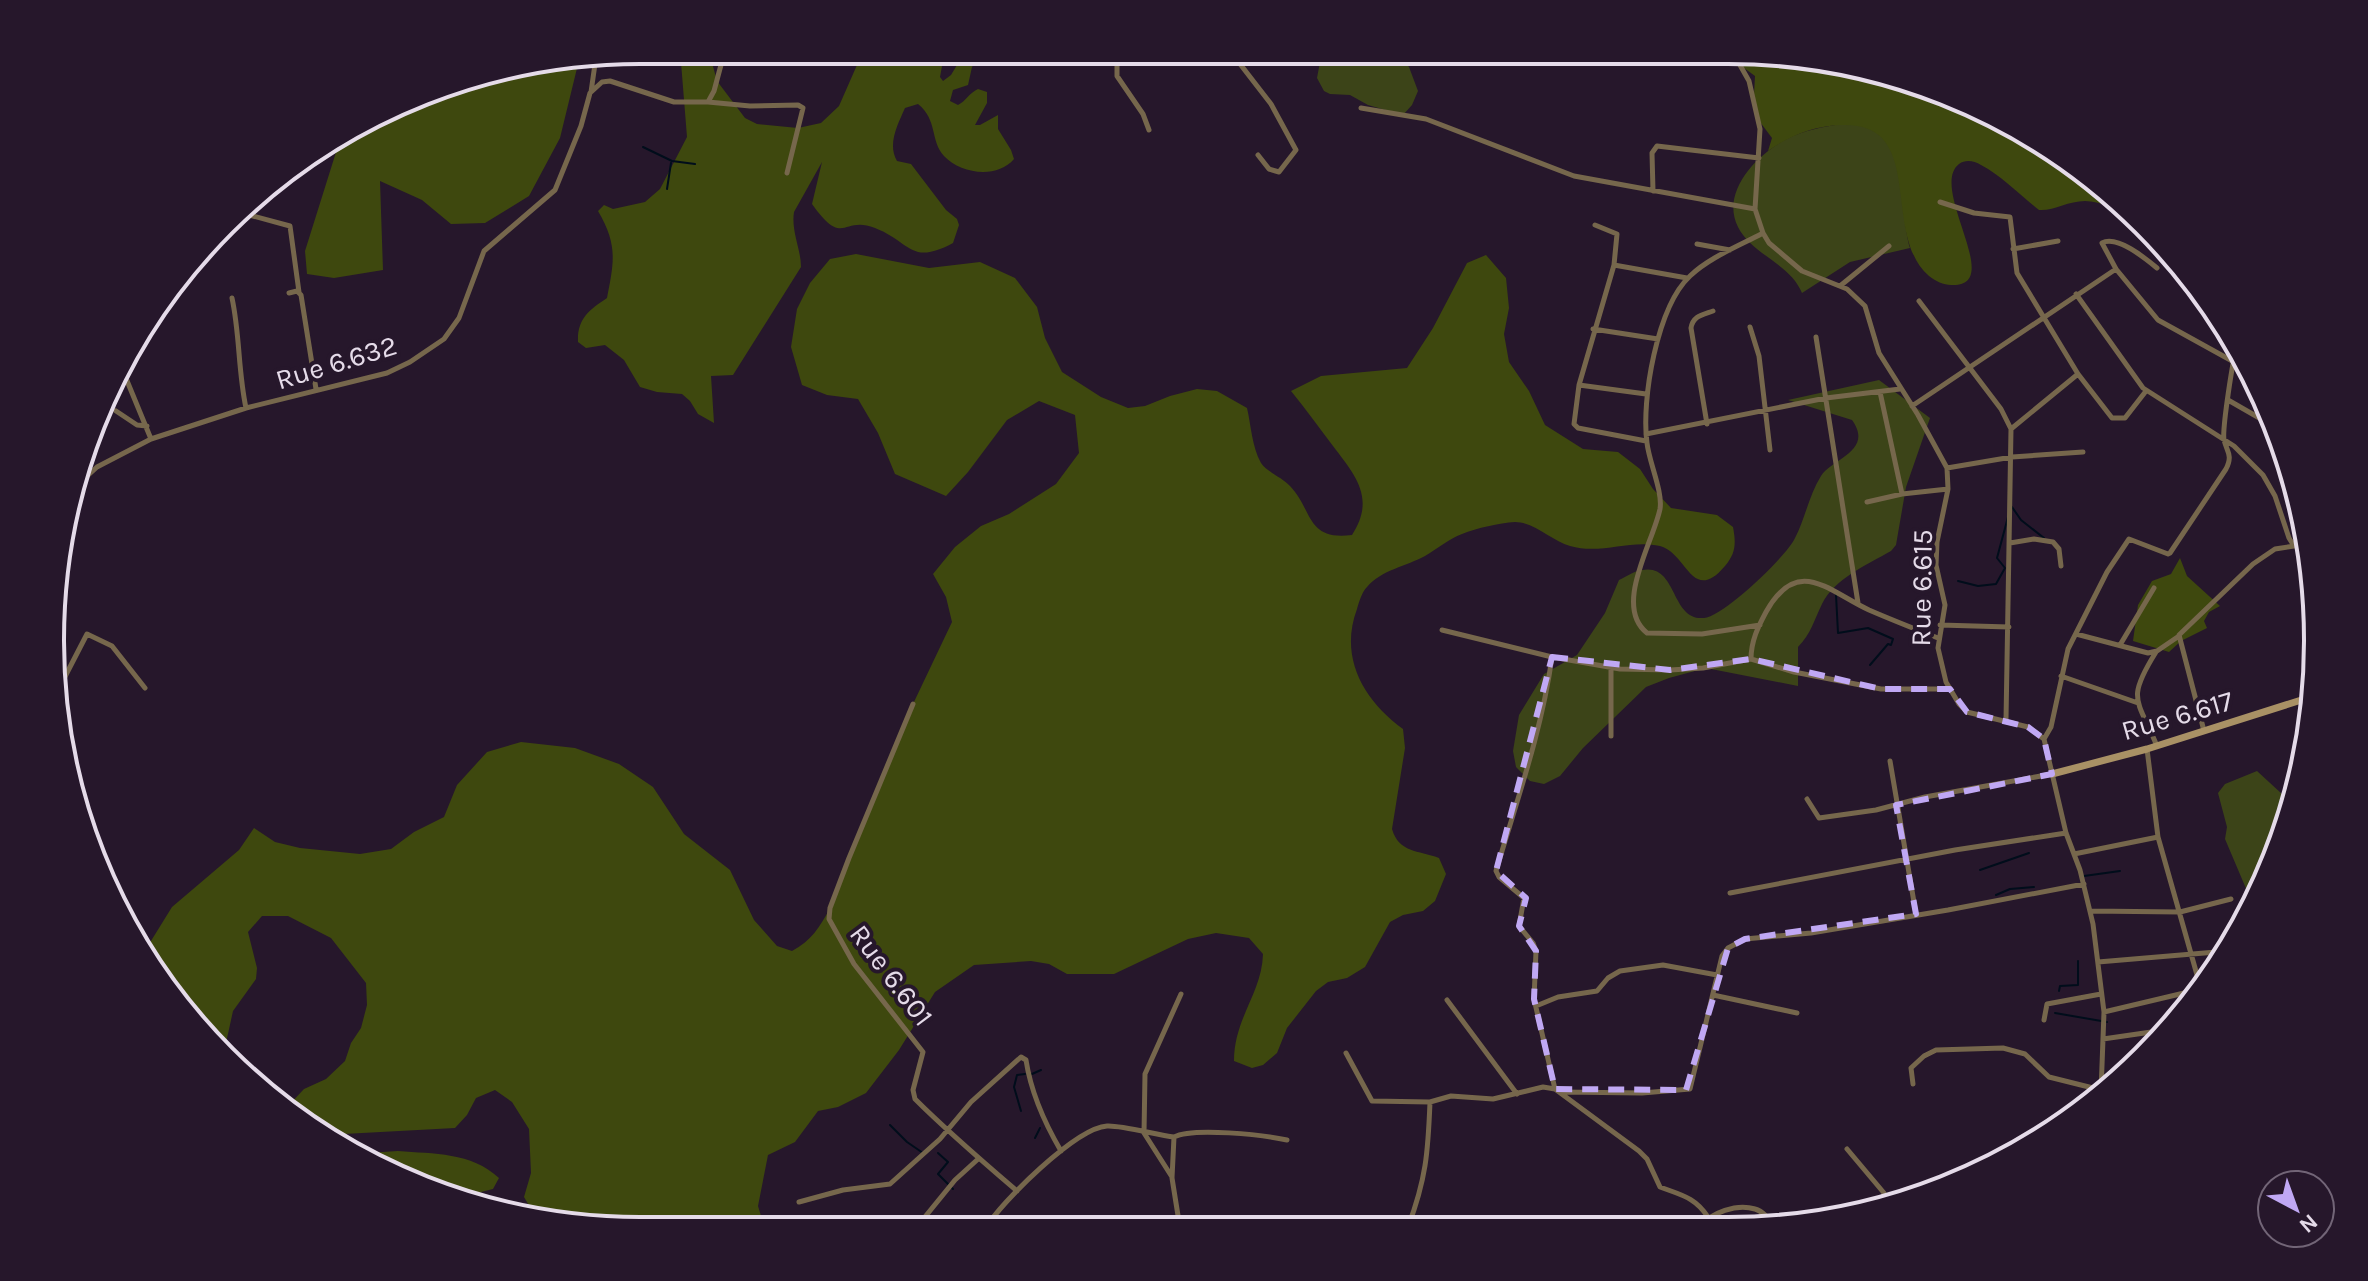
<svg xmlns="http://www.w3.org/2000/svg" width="2368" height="1281" font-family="Karla,sans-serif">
<rect width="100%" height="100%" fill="#26172b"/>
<path fill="#3c4418" d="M1322,51h73l14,16 9,24 -6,14 -9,10 -35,-10 -18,-10 -20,-1 -6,-3 -7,-13z
M1847,124c11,1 22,2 31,9 27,19 23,84 32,115l-60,14 -48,31c-12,-30 -50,-38 -64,-66 -19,-37 24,-78 55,-91 18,-7 36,-11 54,-12z
M1879,380l51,38 -24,69 -10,58 -5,6c-24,14 -56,27 -69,53 -8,16 -11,30 -24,43v39l-92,-18 -37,10 -23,9 -63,61 -23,28 -16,8 -14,-3 -14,-14 -3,-16 6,-36 25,-41 33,-19 28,-42 14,-33c7,-3 15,-9 23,-10 36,-7 28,51 62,48 19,-1 83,-62 91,-80 10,-19 14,-43 26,-62 12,-18 53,-25 31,-56l-64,-20z
M2257,771l36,33 -5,21 -11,5 5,11 -29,64 -28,-66 2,-12 -9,-34 7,-9z"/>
<path fill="#3e480e" d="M680,50h32l-1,9 6,22 28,37 12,6 41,4 23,-5 18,-17 18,-41 1,-15h87l-5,27 3,4 8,-6 15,-25h19l-13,17 -4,18 -15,5 -3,11 8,4c8,-4 11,-12 20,-16l9,3v11l-12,22h5l18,-10v14l13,21 3,9c-17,20 -53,15 -70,-3 -14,-15 -6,-36 -26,-52l-13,4c-7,16 -18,36 -8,53l14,3 35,46 11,9 2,6 -6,18c-43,23 -42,-1 -78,-15 -33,-13 -31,21 -63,-24l10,-42 -28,50c-3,19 7,37 7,55l-68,108 -22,1 3,47 -16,-9 -8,-13 -8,-7 -25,-2 -17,-5 -16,-27 -19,-15 -19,3 -8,-6c-1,-23 11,-32 29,-44 7,-36 11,-53 -9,-87l6,-6 9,4 32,-7 15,-13 27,-52z
M1731,51h35l115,19 141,59 94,67 14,15c-16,-1 -29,-10 -45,-10 -17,0 -31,10 -46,9 -18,-14 -37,-34 -58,-45 -7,-4 -15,-6 -22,-1 -31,24 48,124 -8,121 -7,0 -16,-4 -22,-9 -49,-42 -1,-155 -88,-151 -26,1 -51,10 -73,26l4,-13 -12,-16 -6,-27 1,-19 -15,-11z
M579,60l-19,78 -31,58 -44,27 -34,1 -29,-24 -42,-19 3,89 -49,8 -27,-4 -2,-23 32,-102 -5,-4 118,-64z
M856,254l73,14 51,-6 35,16 22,29 8,31 17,34 39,25 27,11 17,-2 25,-10 27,-7 20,2 30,17c4,17 5,39 14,55 6,9 21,14 29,23 23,24 16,55 62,49 24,-37 3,-60 -19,-89 -14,-18 -27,-37 -42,-55l30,-15 86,-8 26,-40 34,-65 19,-8 20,23 3,30 -5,26 5,28 20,29 16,34 38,24 35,3 22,17 13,20 18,19 46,7 16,12c3,16 3,26 -8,39 -33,39 -38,-13 -65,-20 -30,-7 -59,9 -90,0 -18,-5 -36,-24 -55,-24 -16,1 -38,6 -53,12 -13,5 -25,15 -37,22 -18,10 -44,14 -58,31 -5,5 -8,15 -10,22 -18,48 6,91 46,120l2,19 -13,81c7,24 26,21 47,29l7,16 -11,27 -12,10 -20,4 -13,7 -25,45 -18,11 -19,4 -12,9 -29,37 -10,25 -14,12 -11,3 -18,-7c0,-43 28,-68 29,-107l-14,-16 -33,-5 -28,6 -74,35h-47l-18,-10 -18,-3 -57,4 -39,27 -36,58 -33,43 -28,14 -20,4 -23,31 -27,13 -10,51 7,23 -163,1 -65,-11 -13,-22 7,-24 -2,-44 -17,-27 -17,-12 -19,8 -9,17 -12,13 -130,7 -36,-30 15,-16 22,-10 19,-18 6,-18 10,-15 6,-23 -1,-22 -35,-45 -43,-22h-26l-14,16 9,36 -1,11 -23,32 -9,41 -27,-22 -51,-81 26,-42 67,-57 15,-22 21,14 25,6 60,6 31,-5 23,-17 30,-15 13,-32 30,-33 34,-10 54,6 44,16 34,23 31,47 46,36 24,50 23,26 15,5c19,-10 28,-24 38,-43l83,-204 39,-82 -6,-25 -13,-23 22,-27 26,-21 28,-12 47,-30 23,-31 -4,-38 -36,-14 -32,19 -39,52 -22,24 -51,-22 -17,-41 -20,-34 -31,-4 -25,-10 -11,-38 6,-38 13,-26 20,-24z
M2180,558l7,18 33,30 -11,6 -5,9 3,7 -26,13 -12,11 -36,-11 5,-36 14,-24 19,-7z
M398,1151c36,3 73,1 101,27l-6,11 -36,9 -106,-44z"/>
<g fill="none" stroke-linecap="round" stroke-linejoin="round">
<path stroke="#000d1b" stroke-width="2" d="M643,147l29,14 23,3
M667,189l4,-26
M2012,507l9,13 23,18
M1958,581l20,5 18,-2 9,-16 -8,-10 11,-41
M1836,595l2,38 30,-5 25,11 -2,6 -3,-1 -18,21
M1980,870l49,-17
M2084,876l36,-5
M1996,895l14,-6 24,-2
M2059,991l1,-5 18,-1v-24
M2055,1013l52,9
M1032,1074l9,-4
M1021,1111l-7,-24 3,-12 8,-1
M890,1125l17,17 16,11
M1035,1138l5,-10
M938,1153l10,9 -10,12 15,15"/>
<path stroke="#76674c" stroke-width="5" d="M1117,51v25l26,38 6,16
M1230,51l41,53 25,46 -17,22 -10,-3 -11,-14
M1732,51l17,30 11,48 -5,80 8,24 6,10 33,28 45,18 18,17 14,47 39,62 29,53 1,21 -11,53 -1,23 9,40 -7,43 8,34 13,22 8,8 61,15 16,12 22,94 14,37 13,54 11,88 -3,80
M591,92l5,-35
M708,102l42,4 48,-1 5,3 -16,65
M1361,108l65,11 148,57 181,33
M1653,191l-1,-38 5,-7 102,12
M1940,202l34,11 36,4 7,56 61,101 34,44h13l21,-27
M242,213l48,13 9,66
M1595,225l22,9 -3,31 -35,120 -5,39 4,4 68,13
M1697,244l33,6
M2013,249l45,-8
M1614,265l73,13
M2157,268c-12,-10 -40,-33 -55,-25l14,26 42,51 76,42
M1840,286l49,-40
M289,293l8,-2 4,4 15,94
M2076,294l67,94 91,58 29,29 12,21 14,42 5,8 13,-1
M232,298c8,37 6,73 14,110
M1919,301l82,108 10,20 -5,291
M1750,327l9,29 11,94
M1593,329l65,10
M140,334l6,-2
M1816,337l42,266
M123,371l28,68
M1579,385l67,9
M1880,392l22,102
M2228,400l47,27
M1912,406l204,-137
M116,411l21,14 10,1
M1707,424l-16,-96c2,-12 11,-13 22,-17
M2011,429l67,-55
M1646,434l180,-36 74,-9
M80,466l5,12
M1947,468l65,-11 71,-5
M1867,502l35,-8 46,-5
M68,507l17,-29 12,-11 54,-28 95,-31 141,-35 23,-11 34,-23 15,-21 25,-67 71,-61 26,-64 9,-33 12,-11 8,-1 64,21h34l6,-11 11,-41
M2010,543l24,-4 19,3 6,7 2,17
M2300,546l17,55
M1760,625l-58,9 -55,-1c-34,-27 6,-90 13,-124 3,-17 -11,-47 -13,-66 -6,-43 10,-136 43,-167 20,-19 49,-30 73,-43
M1940,625l69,2
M1442,630l110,27
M2076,634l72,19 9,-2 22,-15
M2120,645l34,-57
M2156,652c-30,48 -19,46 1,94
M1751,659c0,-18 7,-32 15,-47 32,-57 62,-21 103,-2 23,10 46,19 69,28
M1611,668v68
M2061,676l77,27
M55,696l32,-62 25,12 33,42
M913,704l-64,154 -19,50 -1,11 25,45 69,88 -10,38 2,9c33,33 67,62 102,92
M2204,731l-25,-96 74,-71 22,-15 19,-3
M2044,739l7,-12 17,-78 39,-77 22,-33 39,15 2,-1 56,-84c7,-14 1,-17 -2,-29 -2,-11 9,-82 13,-94
M2147,749l11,88 43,152
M1890,761l26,153
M1807,799l12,19 57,-8 49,-13 127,-23
M2074,854l84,-17
M1730,893l225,-43 111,-17
M2090,911l90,1 51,-13
M2098,962l130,-11
M1713,995l84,18
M1447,1000l70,94
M1536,1006l22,-9 39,-6 11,-13 12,-7 43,-6 54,10
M2104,1012l97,-23
M2044,1020l3,-16 54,-10
M2103,1039l69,-10
M1346,1053l26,48 58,1 21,-6 42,3 50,-12 12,2 84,62 8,8 13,28c21,8 35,10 48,30
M1913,1084l-2,-16 13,-12 12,-6 67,-2 22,6 24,23 52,13
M1555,1089l-21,-90 2,-48 -3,-8 -14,-17 5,-28 -25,-21 -3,-6c21,-71 46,-141 56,-214l68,12 50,1 33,-2 48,-9 43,13 87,17h69
M1562,1092l80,1 48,-4 32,-133 6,-8 17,-9 66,-6 137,-23 136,-26
M1174,1137c19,-10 90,-2 113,3
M1847,1149l37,44 -1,7 -12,10
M1172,1177l-28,-44 1,-59 36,-80
M799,1202l44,-12 47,-6 50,-45 31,-37 50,-45 5,3c5,33 18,62 35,91
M1700,1226c12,-13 36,-23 55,-17 8,2 14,10 19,17
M1408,1227c18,-48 20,-74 22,-125
M914,1229l6,-6 9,6
M924,1229l-4,-6 35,-43 22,-20
M985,1229c16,-27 91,-101 122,-103 14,-1 50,9 67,11l-2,41 8,50"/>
<path stroke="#a99165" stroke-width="7" d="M2052,774l95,-25 167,-53"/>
</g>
<path fill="none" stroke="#c0a8f4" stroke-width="6" stroke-dasharray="16 10" stroke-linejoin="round" d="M1552,657l118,13 81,-11 130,30h69l17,23 61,15 16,12 8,35 -156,31 20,109 -171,25 -17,9 -42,142 -131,-1 -21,-90 2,-48 -17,-25 7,-28 -30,-27z"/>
<g text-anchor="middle" stroke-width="8" stroke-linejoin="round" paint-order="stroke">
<g font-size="28" fill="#e5dbe9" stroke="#26172b">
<text transform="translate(336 362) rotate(-17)" y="10">Rue 6.632</text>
<text transform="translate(1921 588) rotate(-89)" y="10">Rue 6.615</text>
<text transform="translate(2177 715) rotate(-16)" y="10">Rue 6.617</text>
<text transform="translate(892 975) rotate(53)" y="10">Rue 6.601</text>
</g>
</g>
<path d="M0 0H2368V1281H0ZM640 64H1728A576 576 0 0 1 2304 640V641A576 576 0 0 1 1728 1217H640A576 576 0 0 1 64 641V640A576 576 0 0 1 640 64Z" fill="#26172b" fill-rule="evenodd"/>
<path fill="none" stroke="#e5dbe9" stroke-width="4" d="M640 64H1728A576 576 0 0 1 2304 640V641A576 576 0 0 1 1728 1217H640A576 576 0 0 1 64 641V640A576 576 0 0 1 640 64Z"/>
<g transform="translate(2296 1209) rotate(139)"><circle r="38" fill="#26172b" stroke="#726577" stroke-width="2"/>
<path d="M0-6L14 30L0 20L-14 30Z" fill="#c0a8f4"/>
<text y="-12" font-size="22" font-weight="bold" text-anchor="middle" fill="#e5dbe9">N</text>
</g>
</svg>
